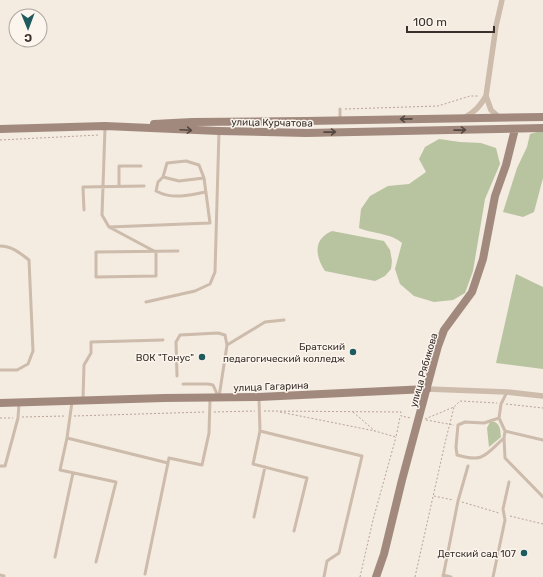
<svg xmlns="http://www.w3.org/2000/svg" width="543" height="577" font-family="Rubik,sans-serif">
<rect width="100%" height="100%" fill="#f4ebe1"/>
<path fill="#b8c4a0" d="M541,131l2,1v46l-9,34 -11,5 -20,-5 14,-44 10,-21 3,-13z
M439,139l21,3 21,1 15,5 4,16 -15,35 -12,72 -8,22 -12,7 -19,2 -20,-6 -14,-12 -5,-15 7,-26c-11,-10 -29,-9 -43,-15l2,-19 9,-13 18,-10 21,-2 17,-12 -7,-13 6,-12z
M332,231l52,10 6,9 2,11 -1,8 -6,7 -10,5 -50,-10c-10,-15 -12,-32 7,-40z
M516,274l27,13v82l-47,-6z
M490,422h5c6,4 5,8 6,15l-12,10 -2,-19z"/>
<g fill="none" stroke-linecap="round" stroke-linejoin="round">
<path stroke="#b9a596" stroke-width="1" stroke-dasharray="2 2" stroke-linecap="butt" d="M345,109l93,-3 32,-10h9
M0,140l99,-5
M506,404l37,4
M264,411l137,1v4l10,2
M214,412l41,-1
M280,412l95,19
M353,412l22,19 21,6 4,-20
M74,416l131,-4
M22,417l43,-1
M0,418h13
M425,419l29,-12 6,-6 37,2
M426,420l28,5
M434,496l19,4
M462,502l37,11
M510,516l33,8
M360,577l13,-57 23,-83
M415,577l30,-134 9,-36"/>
<path stroke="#cdbbac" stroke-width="3" d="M340,109v10
M105,128l-3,87 7,12 45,24
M163,177l-5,5 -2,9c17,9 32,4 50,1
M119,186v-20h22
M84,210l-1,-23 61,-1
M109,227l101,-4 -6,-45 -5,-13 -13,-4 -19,2 -4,14 16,4 25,-3
M0,246c12,0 20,7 29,14l4,91 -5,13 -11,6h-17
M156,252v24l-60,1v-25l82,-1
M146,302l49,-11 15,-7 5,-12 4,-141
M227,345l38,-23 19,-2
M177,376l-1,-34 4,-7 38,-2 7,2 2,10 -8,52
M183,384h25l5,1 5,11
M507,392l-6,12 -2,14 6,13 38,9
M83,399l1,-34 7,-12v-11l72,-2
M259,399l1,32 102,25 -23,97 -12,8 -3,16
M72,402l-5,36 101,25
M499,418l-15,5 -19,-1 -7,3 -2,22 1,8c27,8 28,0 47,-17
M260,431l-7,33 54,14 -13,53
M505,431l-1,7 1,20 38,39
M67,438l-7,32 56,12 -20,80
M0,466h5l13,-48 1,-15
M254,517l11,-50
M55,557l18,-84
M145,574l24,-116 33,7 7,-32 1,-34
M0,575l4,1
M443,575l8,2
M443,577l15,-76 10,-35
M493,577l12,-57 -2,-11 6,-27"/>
<path stroke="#cdbbac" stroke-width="5.5" d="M464,118c11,-6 16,-12 22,-22
M500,118l-9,-8 -5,-14 10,-70 6,-26
M427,389l80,3 36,4"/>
<path stroke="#a18a7d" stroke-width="8" d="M154,124l38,-2 114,-1 237,-4
M0,129l105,-3 114,5 87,2 237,-5
M0,403l164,-5 95,-1 168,-8
M376,577l8,-23 18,-74 36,-134 6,-16 28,-38 11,-33 12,-63 11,-31 9,-36"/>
</g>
<defs><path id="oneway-shaft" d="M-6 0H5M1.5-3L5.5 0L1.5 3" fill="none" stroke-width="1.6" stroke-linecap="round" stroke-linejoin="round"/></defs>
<g stroke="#544640">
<use href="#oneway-shaft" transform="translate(406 119) rotate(179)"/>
<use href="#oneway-shaft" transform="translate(186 130) rotate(3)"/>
<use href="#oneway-shaft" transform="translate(460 130) rotate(-1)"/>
<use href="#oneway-shaft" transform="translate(330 132) rotate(-1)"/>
</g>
<g fill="#1f5a5e" stroke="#fbf5ee" stroke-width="1.5">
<circle cx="353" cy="352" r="4"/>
<circle cx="202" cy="357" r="4"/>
<circle cx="524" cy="553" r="4"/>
</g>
<g text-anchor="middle" stroke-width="3" stroke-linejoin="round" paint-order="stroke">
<g font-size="10" fill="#3b302b" stroke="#fbf5ee">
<text transform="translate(272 122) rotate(1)" y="4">улица Курчатова</text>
<text transform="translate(423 370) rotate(-74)" y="4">улица Рябикова</text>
<text transform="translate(271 386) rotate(-2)" y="4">улица Гагарина</text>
</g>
<g font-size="10" fill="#3b302b" stroke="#fbf5ee" text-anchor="end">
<text x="345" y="350">Братский<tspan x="345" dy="12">педагогический колледж</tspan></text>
<text x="194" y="361">ВОК "Тонус"</text>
<text x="516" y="557">Детский сад 107</text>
</g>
</g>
<g transform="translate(28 28) rotate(179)"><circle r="19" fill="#fbf5ee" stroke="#aea6a0"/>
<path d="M0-3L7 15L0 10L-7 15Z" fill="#1f5a5e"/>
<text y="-6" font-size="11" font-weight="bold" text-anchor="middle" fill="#3b302b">С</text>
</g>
<path d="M407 26v6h87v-6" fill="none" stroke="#3b302b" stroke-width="2"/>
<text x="413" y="26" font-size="12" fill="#3b302b" stroke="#fbf5ee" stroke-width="3" paint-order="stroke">100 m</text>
</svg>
